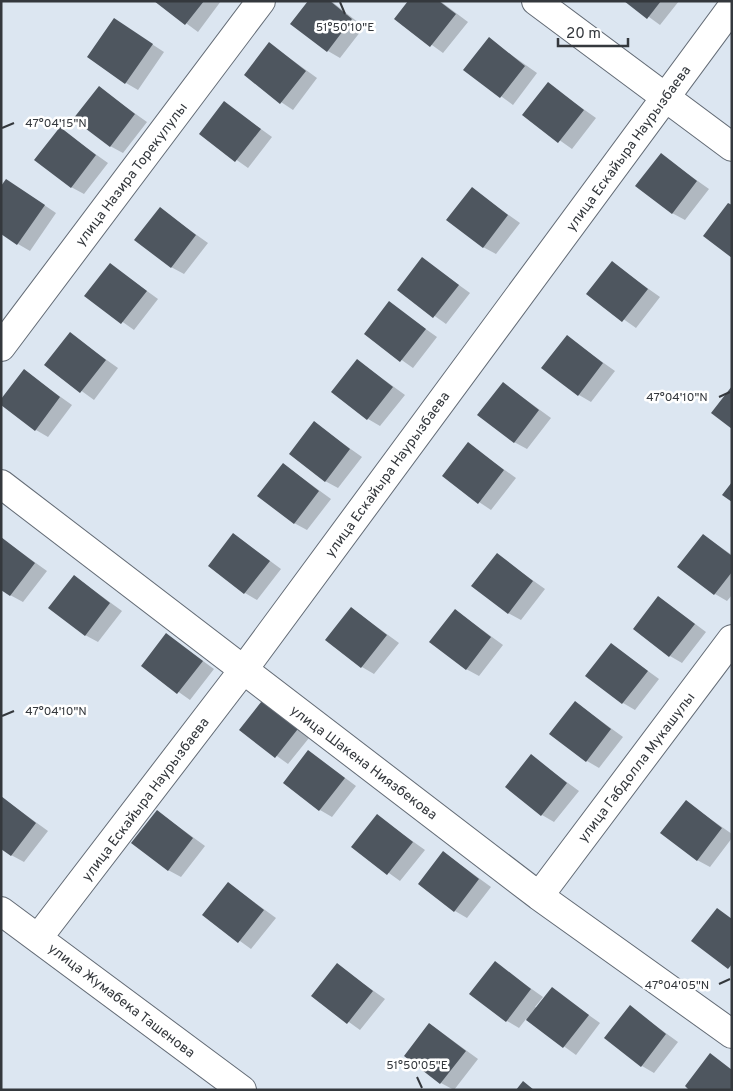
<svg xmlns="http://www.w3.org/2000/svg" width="733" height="1091" font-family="Overpass,sans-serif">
<rect width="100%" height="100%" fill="#dce6f1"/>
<path fill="#0003" d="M156,1h65l-23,31z
M310,1h21l33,26 -24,31 -12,-7z
M409,1h31l28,21 -25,31 -47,-34z
M627,1h52l-19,24z
M115,20l49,32 -26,38 -12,-7z
M489,39l48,34 -24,32 -48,-35z
M270,44l47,34 -24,32 -12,-8z
M548,84l48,34 -24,31 -48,-34z
M99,88l48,34 -24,31 -13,-7z
M225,103l47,34 -24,31 -48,-34z
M60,129l48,34 -24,31 -13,-7z
M661,155l48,34 -24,31 -13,-7z
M19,188l37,25 -26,38 -12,-7z
M472,189l48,34 -24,31 -13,-7z
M160,209l48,34 -24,31 -13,-7z
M423,259l47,34 -24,31 -48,-34z
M612,263l48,34 -24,31 -48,-34z
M111,265l47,34 -24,31 -48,-34z
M389,303l48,34 -24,31 -48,-34z
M70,334l48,34 -24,32 -48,-35z
M567,337l48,34 -24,31 -12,-7z
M357,360l48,35 -25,31 -12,-7z
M24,371l48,34 -24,32 -12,-7z
M503,383l48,35 -24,31 -13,-7z
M314,423l48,34 -24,31 -13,-7z
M468,444l48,34 -25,32 -12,-8z
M283,464l48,35 -24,31 -13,-7z
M234,534l47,35 -24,31 -12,-7z
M703,535l29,20v40l-5,6 -12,-7z
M1,538l46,33 -24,31 -13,-7z
M497,555l48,34 -24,31 -13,-7z
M74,576l48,35 -24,31 -13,-7z
M659,597l47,35 -24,31 -12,-7z
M351,608l48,35 -25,31 -12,-7z
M455,610l48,35 -24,31 -13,-7z
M167,635l47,34 -24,31 -48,-34z
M611,644l48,35 -24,31 -12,-7z
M575,702l48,35 -24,31 -12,-7z
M277,706l36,27 -25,31 -47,-34z
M309,751l47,35 -24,31 -12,-7z
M531,756l48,35 -25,31 -12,-7z
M1,797l47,34 -24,31 -13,-7z
M686,802l46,32v4l-22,29 -13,-7z
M157,811l48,35 -24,31 -13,-7z
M377,816l48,34 -25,31 -47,-34z
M443,852l48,35 -24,31 -12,-7z
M228,883l48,35 -25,31 -47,-34z
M495,963l48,34 -8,10 2,1 15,-19 48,34 -24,32 -50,-36 -7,9 -12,-7z
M337,965l48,34 -25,31 -47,-34z
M630,1007l48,35 -24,31 -12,-7z
M430,1024l48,35 -24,31 -13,-7 -36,-27z"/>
<path fill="#4e565f" d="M154,1h50l-19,24z
M308,1h22l22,18 -25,33 -37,-28z
M408,1h31l17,13 -26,33 -36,-28z
M624,1h37l-14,18z
M114,18l39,26 -28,40 -38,-27z
M489,37l36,29 -25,32 -37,-28z
M269,42l37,29 -26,33 -36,-29z
M548,82l36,28 -26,33 -36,-28z
M99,86l36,28 -25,33 -37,-28z
M224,101l37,28 -26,33 -36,-28z
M60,127l36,28 -25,33 -37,-28z
M661,153l36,28 -25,33 -37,-28z
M6,179l39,26 -28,40 -16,-11v-48z
M472,187l36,28 -25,33 -37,-28z
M728,203l4,2v53l-29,-22z
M160,207l36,28 -25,33 -37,-28z
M422,257l37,28 -26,33 -36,-28z
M612,261l36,28 -26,33 -36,-28z
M110,263l37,28 -26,33 -37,-28z
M389,301l37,28 -26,33 -36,-28z
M70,332l36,28 -26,33 -36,-28z
M567,335l36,28 -25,33 -37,-28z
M357,359l36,28 -26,33 -36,-28z
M24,369l36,28 -25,34 -34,-26v-6z
M503,382l36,28 -25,33 -37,-28z
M732,386v43l-21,-16z
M314,421l36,28 -25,33 -36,-28z
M468,442l36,28 -26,34 -36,-28z
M283,463l36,28 -25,33 -37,-28z
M732,482v20l-10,-7z
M233,533l37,28 -26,33 -36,-28z
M703,534l29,22v16l-18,23 -37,-28z
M1,537l34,26 -25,33 -9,-6z
M497,553l36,28 -25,33 -37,-28z
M74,575l36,28 -25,33 -37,-28z
M658,596l37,28 -26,33 -36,-28z
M351,607l36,28 -26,33 -36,-28z
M455,609l36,28 -25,33 -37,-28z
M166,633l37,28 -26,33 -36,-28z
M611,643l37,28 -26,33 -37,-28z
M265,697l36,28 -26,33 -36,-28z
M575,701l36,28 -25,33 -37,-28z
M308,750l37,28 -26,33 -36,-28z
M531,754l36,29 -26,33 -36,-29z
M1,796l35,27 -25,33 -10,-7z
M686,800l36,28 -25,33 -37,-28z
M157,810l36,28 -25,33 -37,-28z
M377,814l36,28 -26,33 -36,-28z
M443,851l36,28 -25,33 -36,-28z
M228,882l36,28 -26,33 -36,-28z
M717,908l15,11v45l-4,5 -37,-28z
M495,961l36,28 -25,33 -37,-28z
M337,963l36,28 -26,33 -36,-28z
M552,987l37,28 -26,33 -37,-28z
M630,1005l36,29 -25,33 -37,-29z
M429,1023l37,28 -26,33 -36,-28z
M710,1053l22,17v20h-43l-4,-4z
M523,1081l11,9h-18z"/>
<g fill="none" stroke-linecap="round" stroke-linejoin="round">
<defs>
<path id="street" d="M536,1l196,146
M1,347l260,-346
M1,484l538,412 193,138
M539,896l193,-257
M1,911l241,179
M38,938l206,-269 488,-662"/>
</defs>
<use href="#street" stroke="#636b75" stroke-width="30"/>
<use href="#street" stroke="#fff" stroke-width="28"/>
</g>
<path fill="none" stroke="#34383d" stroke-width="2" d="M340,2l5,12M2,128l12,-5M719,397l11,-5M2,716l12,-5M719,984l11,-5M417,1077l5,11"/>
<g text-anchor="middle" stroke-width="5" stroke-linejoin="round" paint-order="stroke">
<g font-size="14" fill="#34383d" stroke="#fff">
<text transform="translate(628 148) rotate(-54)" y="5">улица Ескайыра Наурызбаева</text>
<text transform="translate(131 174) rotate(-53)" y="5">улица Назира Торекулулы</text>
<text transform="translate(387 474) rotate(-54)" y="5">улица Ескайыра Наурызбаева</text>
<text transform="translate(364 762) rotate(37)" y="5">улица Шакена Ниязбекова</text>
<text transform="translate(636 767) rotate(-53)" y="5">улица Габдолла Мукашулы</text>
<text transform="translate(145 799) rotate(-53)" y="5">улица Ескайыра Наурызбаева</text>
<text transform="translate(122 1000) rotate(37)" y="5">улица Жумабека Ташенова</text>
</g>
</g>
<g font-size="12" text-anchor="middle" fill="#34383d" stroke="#fff" stroke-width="5" stroke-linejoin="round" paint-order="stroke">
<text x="345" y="31">51°50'10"E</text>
<text x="56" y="127">47°04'15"N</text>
<text x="677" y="401">47°04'10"N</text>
<text x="56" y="715">47°04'10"N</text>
<text x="677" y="989">47°04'05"N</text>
<text x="417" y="1069">51°50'05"E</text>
</g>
<rect width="733" height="1091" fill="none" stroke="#34383d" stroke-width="5"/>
<path d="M558 38v8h70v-8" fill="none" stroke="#34383d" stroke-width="2.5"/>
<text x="566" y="38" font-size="15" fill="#34383d" stroke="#ffffff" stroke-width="4" paint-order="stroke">20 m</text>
</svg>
